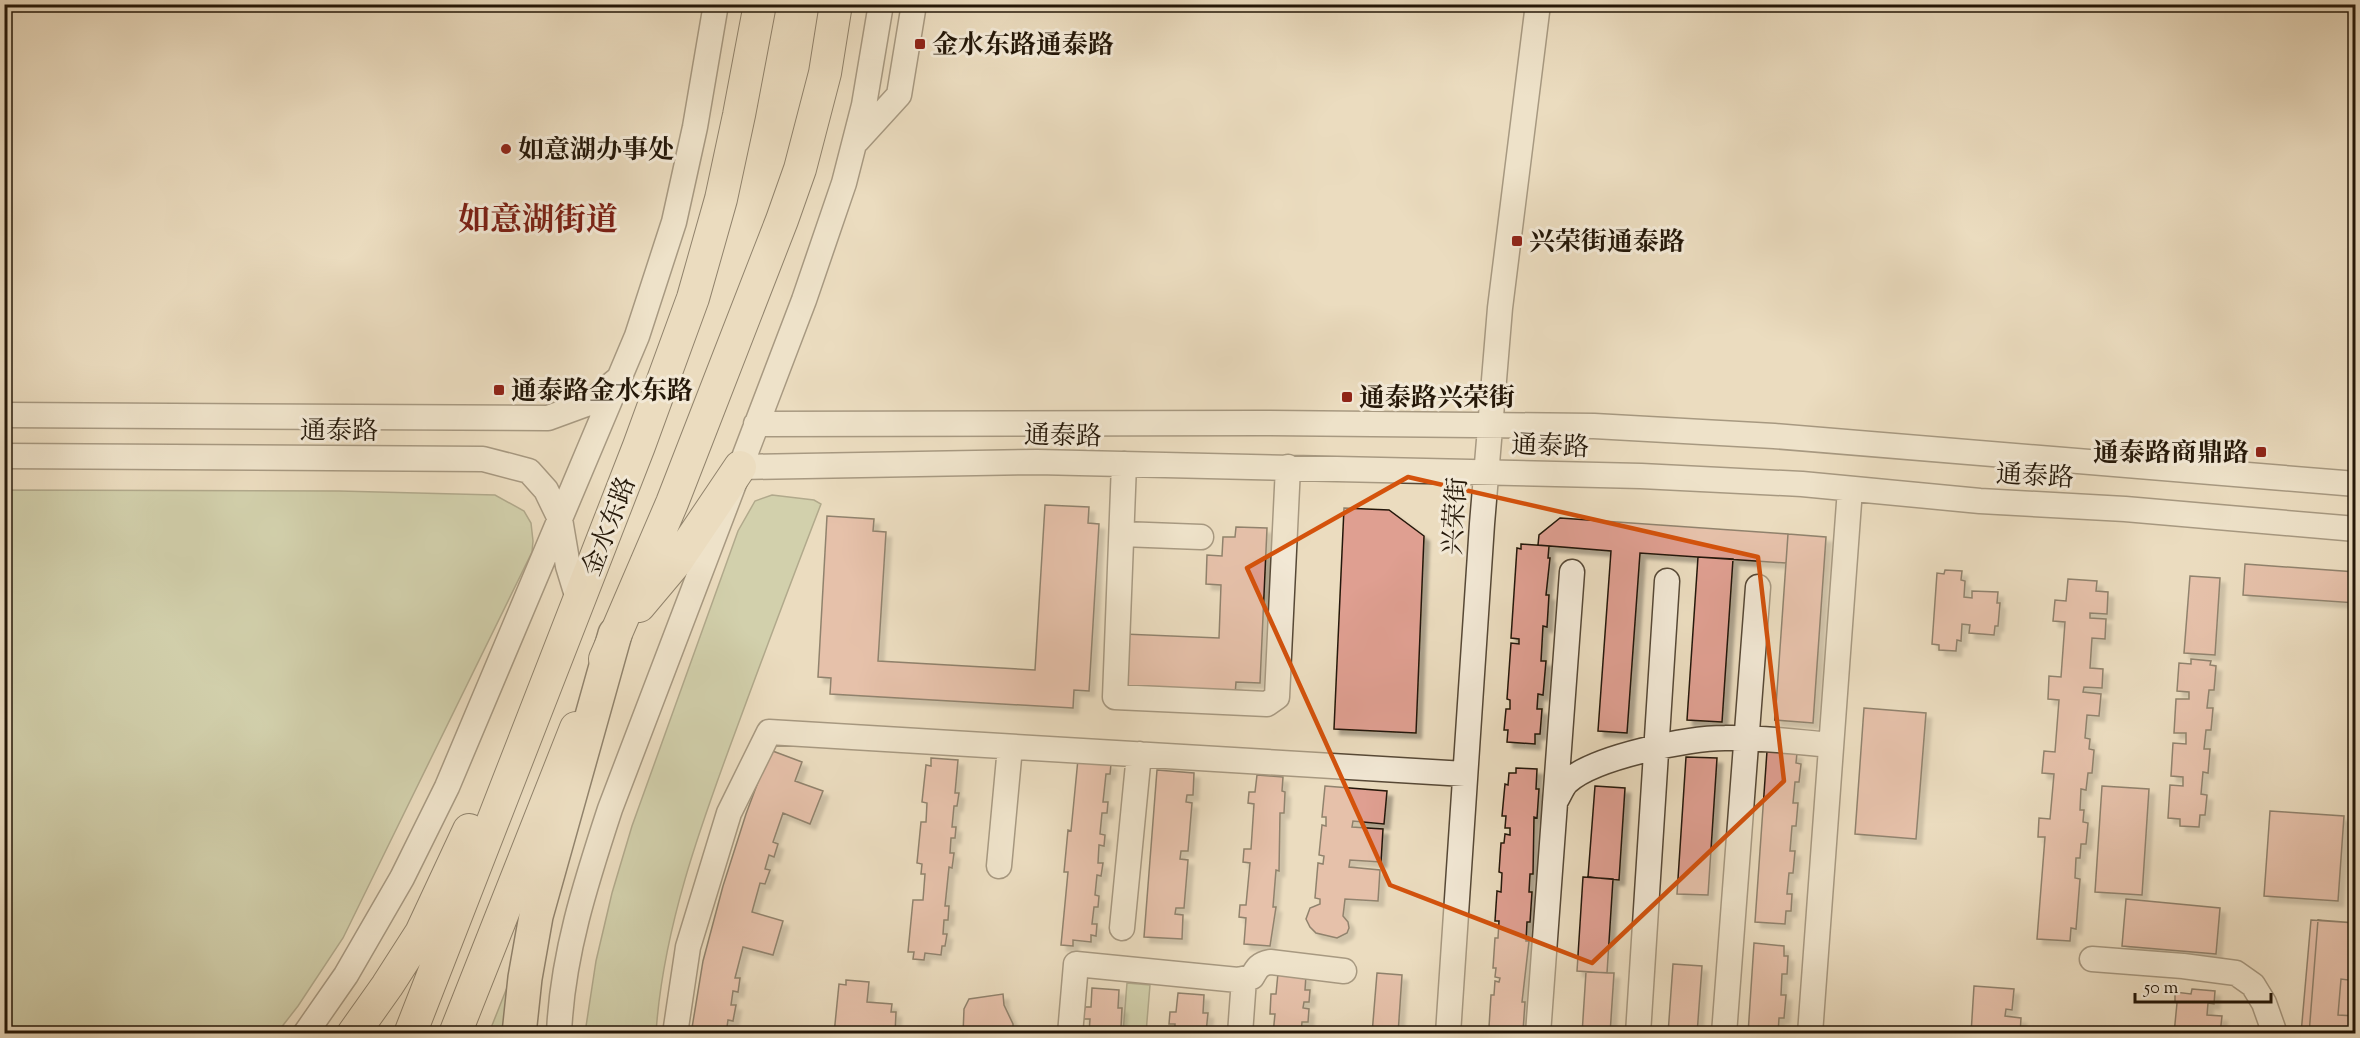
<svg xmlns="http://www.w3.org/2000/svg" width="2360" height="1038" font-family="'Sorts Mill Goudy','Noto Serif SC',serif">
<defs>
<filter id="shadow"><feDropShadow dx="5.5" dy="5.5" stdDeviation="1.5" flood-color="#0004"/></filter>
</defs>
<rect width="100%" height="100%" fill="#ebdcbf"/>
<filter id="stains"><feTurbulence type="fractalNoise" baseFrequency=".00333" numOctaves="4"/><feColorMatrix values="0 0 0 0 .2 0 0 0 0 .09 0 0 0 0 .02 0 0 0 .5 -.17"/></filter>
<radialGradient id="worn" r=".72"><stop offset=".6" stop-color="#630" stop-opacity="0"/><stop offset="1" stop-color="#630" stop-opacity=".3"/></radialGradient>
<path fill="#b4c194" stroke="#6c6c4e" stroke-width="1.5" d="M5,490l334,1 156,4 29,16 7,12 2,18 -1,11 -189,386 -45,68 -21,27h-272z
M772,495l42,5 7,4c-29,75 -57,150 -85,226 -36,97 -73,199 -80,303h-71l11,-72 16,-68 20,-67 106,-295 17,-30z
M512,975l-6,58h-17z
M1127,983l23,2 -4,48h-23z"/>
<path fill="#df9f91" stroke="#241708" stroke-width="1.5" filter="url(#shadow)" d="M1045,505l44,2 -1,16 11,1 -10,167 -15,-1 -1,18 -243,-14 1,-16 -13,-1 9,-161 47,3 -1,12 13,1 -8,129 157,9z
M1344,508l45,2 35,26 -8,197 -82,-4z
M1560,518l228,16 -2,29 -146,-10 -13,180 -29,-2 13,-180 -73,-6 1,-10z
M1236,527l31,1 -7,155 -24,-1 -1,13 -114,-5 3,-56 95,4 2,-53 -15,-1 1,-29 15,1 1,-19h12z
M1788,534l38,3 -13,186 -38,-3z
M1521,544l28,2 -1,12h2l-4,37h3l-2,32 -4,-1 -2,35h5l-3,34 -5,-1 -1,15h5l-2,25h-5v10l-28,-2 1,-12h-4l2,-21h4v-9l-3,-1 4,-56 8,1v-5l-8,-1 6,-90 4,1z
M1698,557l35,2 -11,163 -35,-2z
M2245,564l111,8v31l-113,-8z
M1945,570l17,1 -1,9 4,1 -1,16 8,1v-7l26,1 -1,11h3l-2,23h-3l-1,9 -25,-2 1,-8 -8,-1 -1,17 -4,-1 -1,11 -17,-1v-5l-7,-1 5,-71 7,1z
M2190,576l30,2 -5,77 -31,-2z
M2068,579l29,2 -1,10 12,1 -1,22 -17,-1v5l16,1 -1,20 -13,-1 -2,30 13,1 -1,19 -18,-1 -1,5 18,2 -2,22 -12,-1 -2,23 5,1 -1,10 5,1 -2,23h-4l-2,17 -5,-1 -1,21h4l-1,12 5,1 -2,21h-5l-1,14h-4l-1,20 5,1 -4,50 -5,-1 -1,13 -33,-2 8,-102h-7l1,-19 11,1 4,-45 -12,-1 2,-22 11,1 4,-52 -11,-1 1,-23 12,1 4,-55 -12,-1 2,-21 11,1z
M2191,659l20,2 -1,4 6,1 -2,24h-5l-2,18h6l-2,22h-5l-2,19h6l-2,24 -5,-1 -2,22 6,1 -2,20h-5l-1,12 -19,-1v-7l-12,-1 2,-33 13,1v-9l-12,-1 2,-33 13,1v-11h-12l2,-34h13v-7l-12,-1 2,-28 12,1z
M1864,708l62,5 -10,126 -61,-5z
M770,750l32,12 -7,19 28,10 -13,33 -27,-11 -10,29 5,2 -4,13 -5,-2 -4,14 5,1 -5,14 -5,-1 -8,29 31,9 -10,34 -30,-8 -8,31h5l-2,14 -5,-1 -2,14h5l-3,16 -5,-1 -2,14h-35l12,-73 20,-75 23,-72z
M1767,751l30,2 -1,10 5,1 -2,18h-4l-2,21h5l-2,23h-4l-2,25h5l-2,22h-4l-2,21h5l-1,17h-5l-1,13 -30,-2z
M1686,757l31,1 -9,137 -31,-1z
M931,758l27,2 -3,33h4l-2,13h-3l-2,21h4l-1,11h-4l-1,15h4l-2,15 -3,-1 -4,39h4l-1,14h-4l-1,14h4l-2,12h-3l-1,9 -16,-2 -1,7 -11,-1 1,-7h-6l5,-52h10l2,-26h-4l1,-10 -5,-1 4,-41h5l1,-19 -5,-1 4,-37 5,1z
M1078,759l33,5 -1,10h-4l-3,28h5l-1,11h-5l-2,21 5,1 -1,11 -5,-1 -1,18h5l-2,13 -4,-1 -2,20 4,1 -1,11h-4l-2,17h5l-1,12 -5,-1v7l-18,-2v6l-12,-1 7,-73h-4l4,-42 3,1z
M1516,768l21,1 -1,20h3l-2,29 -3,-1 -1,57h-3l-1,18h3l-2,30h-3l-1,19h3l-7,61h3l-2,29h-3l-1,3h-27v-7h-3l2,-32h3l1,-14 4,1 1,-4 -5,-1 1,-9h-3l2,-30h3l1,-17h-4l2,-30 4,1 1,-19 -3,-1 2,-29h3l1,-9 5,1v-7h-5l1,-12h-4l3,-32 3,1 1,-12h7z
M1157,770l37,3 -1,22h-6l-1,7 6,1 -4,48h-7l-1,8 8,1 -4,48h-8l-1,6 8,1 -1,24 -38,-2z
M1257,775l26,2 -1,14 3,1 -1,21h-4l-1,58 -3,-1 -3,37h3l-6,39 -26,-2 2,-26 -7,-1 1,-12h6l4,-42 -7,-1 1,-13h7l3,-45 -6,-1 1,-11h6z
M1325,786l62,5 -3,33 -31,-3 -1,6 31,2 -2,33 -31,-2 -1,7 31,3 -2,31 -33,-2 -2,17 5,6 1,6 -2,5 -10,5 -21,-5 -6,-6 -4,-8 4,-11 10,-4v-5l-5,-1 3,-35 5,1 1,-8 -5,-1 3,-30 4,1v-9h-4z
M1595,786l30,2 -6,92 -31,-3z
M2102,786l47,3 -7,106 -47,-3z
M2270,811l74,5 -6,85 -74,-5z
M1583,877l30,2 -6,94 -30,-2z
M2126,899l94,9 -4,46 -94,-8z
M2311,920l45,3v111h-55z
M2318,920l38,3v58l-15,-2 -3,36 18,1v18h-47z
M1754,943l30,3v10h4l-1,18h-5l-1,21h5l-2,23h-5l-1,16h-30z
M1673,964l29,2 -5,68h-29z
M1586,972l28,1 -4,61h-28z
M1278,973l28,2 -1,15h5l-1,12h-5l-1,6 6,1 -1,13h-6l-1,12h-28l2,-20h-5l1,-20h5z
M1377,973l25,2 -4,59h-26z
M846,980l23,2 -2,20 25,2 -1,8h5l-1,22h-61l5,-50 7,1z
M1974,986l40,3 -2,21 -6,-1 -1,7 16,2 -1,16h-49z
M1092,988l27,2 -1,18h4l-1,19h-5v7h-27l1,-15h-7l2,-12h6z
M2192,989l23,2 -1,13 -6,-1 -1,12 15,1 -2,18h-46l3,-31 -2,-1v-10l16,2z
M1178,993l26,2 -1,18h5l-2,19 -31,2v-10h-6l1,-12h6z
M1003,994l1,11 9,19v10h-50l1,-25 5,-10z"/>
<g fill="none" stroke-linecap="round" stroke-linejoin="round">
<defs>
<path id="minor" d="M857,141l42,-46 15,-91
M4,415l544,3 41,-15 28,-23
M756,424l503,-1 335,3 180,10 582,48
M4,456l479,3 46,12 17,19 14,29 8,47 11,36
M1124,464l-9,233 152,7 10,-7 11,-230
M740,467l297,-5 604,14 161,8 178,17 145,8 231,20
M1122,534l79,3
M1555,802c4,-6 7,-15 12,-20 27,-25 121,-44 158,-44 35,-1 71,4 106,7
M999,866l11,-119
M1122,928l17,-174
M2092,959l91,7 53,7 17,12 11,18 11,31
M305,1034l41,-59 56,-97 45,-91 190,-451 37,-114 21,-95 21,-123
M559,1034c3,-78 27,-152 51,-225l194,-509 40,-117 20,-78 17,-101
M675,1034l13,-87 41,-134 40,-81 696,42
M1070,1034l6,-70 162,16 14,-3c5,-9 7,-13 18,-15l74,9
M1240,1034l4,-55
M1448,1034l34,-510 18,-216 38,-304
M1538,1034l34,-462
M1638,1034l29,-453
M1724,1034l34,-447
M1810,1034l40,-545"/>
<path id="major" d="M639,606l37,-44 64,-95
M605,659l67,-156 110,-283 18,-51 25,-96 11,-69
M353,1034l34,-48 34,-53 48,-103
M410,1034l229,-588 54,-148 28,-99 18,-84 21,-111
M455,1034l121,-306"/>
<path id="highway" d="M519,1034l6,-56 11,-62 79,-282"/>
</defs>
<use href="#minor" stroke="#564836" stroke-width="27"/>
<use href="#major" stroke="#241708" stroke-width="34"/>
<use href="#highway" stroke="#241708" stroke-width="36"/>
<use href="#minor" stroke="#f2e8d5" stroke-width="24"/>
<use href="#major" stroke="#ebdcbf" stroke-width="32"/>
<use href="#highway" stroke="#ebdcbf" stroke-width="33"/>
</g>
<path d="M0 0H2360V1038H0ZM1408,477l350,80 26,224 -192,182 -202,-78 -143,-317z" fill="#ebdcbf" fill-opacity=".55" fill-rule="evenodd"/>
<path fill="none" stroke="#d4520c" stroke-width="4.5" stroke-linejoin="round" d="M1408,477l350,80 26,224 -192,182 -202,-78 -143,-317z"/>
<g fill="#8f2418" stroke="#f2e8d5" stroke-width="2">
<rect x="914" y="38" width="12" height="12" rx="3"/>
<circle cx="506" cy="149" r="6"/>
<rect x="1511" y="235" width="12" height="12" rx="3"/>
<rect x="493" y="384" width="12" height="12" rx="3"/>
<rect x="1341" y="391" width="12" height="12" rx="3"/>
<rect x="2255" y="446" width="12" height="12" rx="3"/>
</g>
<g text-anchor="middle" stroke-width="6" stroke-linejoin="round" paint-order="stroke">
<g font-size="26" font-weight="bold" fill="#241708" stroke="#f2e8d5" text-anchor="start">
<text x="932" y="53">金水东路通泰路</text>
<text x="518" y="158">如意湖办事处</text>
<text x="1529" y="250">兴荣街通泰路</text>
<text x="511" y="399">通泰路金水东路</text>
<text x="1359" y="406">通泰路兴荣街</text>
<text x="2249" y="461" text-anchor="end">通泰路商鼎路</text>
</g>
<g font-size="26" fill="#241708" stroke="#f2e8d5">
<text x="339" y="439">通泰路</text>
<text transform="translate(1063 435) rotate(1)" y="9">通泰路</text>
<text transform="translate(1550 445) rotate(2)" y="9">通泰路</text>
<text transform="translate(2035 475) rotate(3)" y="9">通泰路</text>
<text transform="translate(1454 516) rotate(-86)" y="9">兴荣街</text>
<text transform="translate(608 526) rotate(-69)" y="9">金水东路</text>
</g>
<g font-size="32" font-weight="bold" fill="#7a1f14" stroke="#f2e8d5">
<text x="538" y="230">如意湖街道</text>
</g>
</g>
<rect width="2360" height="1038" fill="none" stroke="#ebdcbf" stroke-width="24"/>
<rect x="6" y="6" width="2348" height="1026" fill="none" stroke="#241708" stroke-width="3"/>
<rect x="12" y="12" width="2336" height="1014" fill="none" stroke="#241708" stroke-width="1.5"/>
<path d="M2135 993v9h136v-9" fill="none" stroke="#241708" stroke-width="3"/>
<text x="2144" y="993" font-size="18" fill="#241708" stroke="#f2e8d5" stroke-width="4.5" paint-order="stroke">50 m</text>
<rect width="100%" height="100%" filter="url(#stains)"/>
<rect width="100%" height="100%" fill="url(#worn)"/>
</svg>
